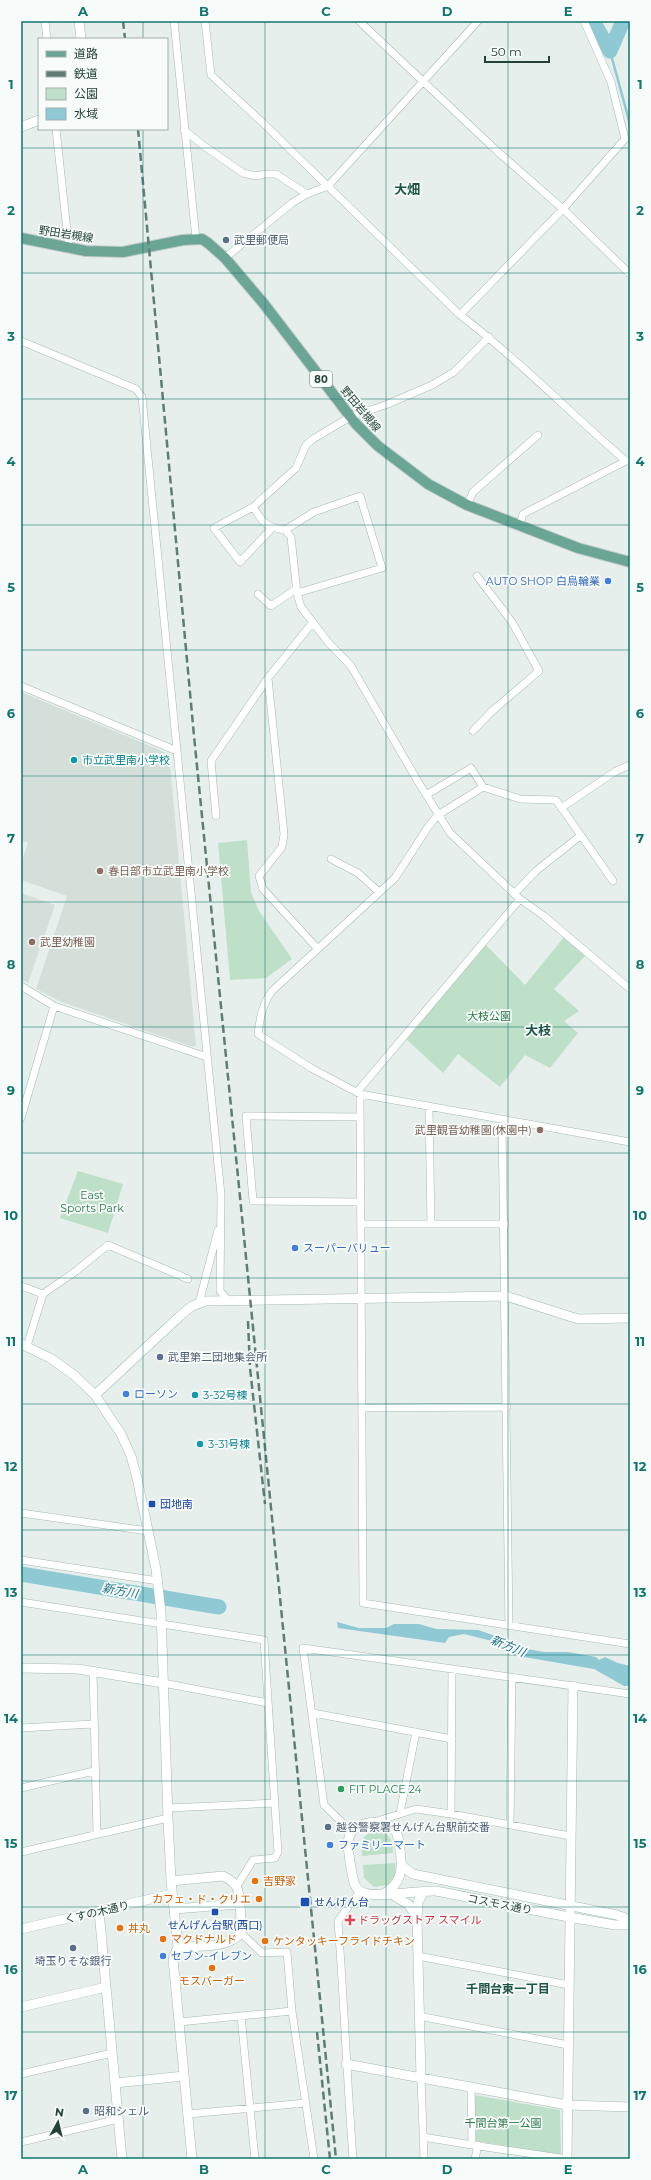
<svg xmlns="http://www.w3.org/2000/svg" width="651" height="2180" font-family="Montserrat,'Noto Sans JP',sans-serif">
<rect width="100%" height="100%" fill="#e6efeb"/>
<path fill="#d4dfda" d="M21,692l148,62 27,292h-6l-128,-44 -26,-13 31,-93 -46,-16v-17l7,-20 -7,-3z
M21,893l34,12 -27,78 -7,-4z"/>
<path fill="#bfe0c8" d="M247,840l4,52 8,19 33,48 -26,19 -36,2 -12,-137z
M564,937l22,18 -32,34 25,22 -15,10 14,12 -28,35 -25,-13 -25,32 -42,-33 -15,19 -37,-34 80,-94 39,40z
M78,1171l45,13 -15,49 -48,-15z
M375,1831c14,0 18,10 18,22l-31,3c-1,-12 -1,-22 13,-25z
M395,1863l1,11 -8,11 -14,2 -10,-9 -1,-13z
M474,2095l86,15 1,45 -85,-14z"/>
<path fill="#8ec9d4" d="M337,1622l22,6h27l8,-4h25l17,5 42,1 35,12 9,6 22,4h24l28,5 3,3 6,-3 13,6 12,3v20h-6l-30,-17 -82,-14 -4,-7 -8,-5 -36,-9 -15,3 -4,6 -107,-15z"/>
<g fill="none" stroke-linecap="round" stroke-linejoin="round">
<path stroke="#8ec9d4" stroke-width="2.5" d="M610,51l20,73"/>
<path stroke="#8ec9d4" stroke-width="15" d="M593,21l17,30
M610,51l13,-30
M21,1574l198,33"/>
<defs>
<path id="street" d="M45,21l2,18
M174,21l22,218
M205,21l6,54 50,46 199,194c59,45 110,98 166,146h4
M359,21l138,130 66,58 67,65
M56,129l13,120
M184,130l20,16 39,27 13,3 9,-2h11l31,20
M225,258l67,-55 15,-9 21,-8 150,-165
M460,315l103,-106 62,-70 -14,-57 -27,-61
M21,341l115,48 6,8 79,798 -1,96 8,9
M467,505l6,-13 65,-57
M253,507c10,16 13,20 32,23l6,7 6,56 4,14 27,35 23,24 66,114 33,53 70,66 24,17 86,73
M519,526l4,-12 103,-53
M272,528l-32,34 -26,-34 39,-21 43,-39 10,-23 7,-6 37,-22 38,-13 44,-19 22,-13 35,-35
M285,530l29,-18 46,-16 22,72 -85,25
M258,594l13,12 25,-17
M313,622l-45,56 16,156 -2,13 -23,29 4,13 54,59
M21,686l156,65
M473,731l18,-19 48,-41 -27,-49 -35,-46
M426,795l45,-27 12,19
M561,808l55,-37 14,-6
M216,816l-5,-55 57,-83
M331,859l27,14 21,19
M613,881l-57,-81 -36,-1 -37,-12 -45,28 -10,12 -33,51 -123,113c-10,14 -12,27 -14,43l53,34 49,26 270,48
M514,894l22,-23 44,-35
M21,986l33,20 153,51
M357,1092l163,-193
M360,1094l3,509 267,41
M429,1107l2,117
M360,1117l-114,-1 7,85 108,1
M21,1118l33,-112
M502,1120l7,506
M361,1224h144
M21,1286l22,8
M199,1303l19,-73
M27,1346l16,-52 33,-23 32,-26 80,34
M362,1408l145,-1
M21,1513l127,18
M21,1560l137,21
M21,1602l243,38 14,212 -3,6 -22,2 -16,26
M93,1671l4,163
M163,1683l105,20
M313,1713l139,26
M21,1728l72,-4
M21,1788l73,-17
M168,1808l107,-5
M400,1813l16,-81
M451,1814l1,-145
M374,1822l42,-13 35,5 119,22
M510,1825l2,-148
M352,1832l-28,-27 -21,-157 327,46
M21,1852l147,-34
M241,1933l21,20 25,-1 5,59 22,148
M418,1956l151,29
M241,2016l14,143
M419,2016l149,29
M179,2022l113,-11
M21,2074l91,-21
M421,2078l3,81
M188,2114l118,-11
M423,2137l49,8 -1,-57
M21,2142l98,-23
M472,2145l95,14
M353,2159c-6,-79 -9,-158 -15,-238l22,-30
M475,2159l3,-14"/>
<path id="secondary" d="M79,21l2,18
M21,127l18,-7
M21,1344l29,14 24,17 21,20 26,39 10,22 6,22 19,91 5,43 7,206 3,63 7,66 -5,12 19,200
M95,1395l85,-79 12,-10 14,-5 300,-5 72,23 52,-1
M21,1668l57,1 85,14
M402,1866l11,8 204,41 13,5
M171,1881l52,-5c5,3 10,5 13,10 5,7 5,37 5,47 -14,16 -43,13 -63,14
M390,1893l19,12 7,12
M383,1894c19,-10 20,-25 17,-44 -1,-6 -1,-13 -4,-18 -10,-15 -41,-12 -47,5 -3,10 3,36 5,46 2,5 6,9 11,10 13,5 54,-3 71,-2l133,26 46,8h15
M174,1909l65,-5
M99,1911l23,248
M21,1929l151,-35
M21,2007l85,-20
M346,2064l221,41 63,2
M421,2078l-4,-160 1,-16 6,-11
M115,2083l69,-7
M567,2159l6,-473"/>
<path id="primary" d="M21,238l65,13 37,1 60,-12 19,-1 6,4 17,15 39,46 92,120 22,22 50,38 39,21 111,43 52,14"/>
</defs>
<use href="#street" stroke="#a8b8b2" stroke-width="8"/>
<use href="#secondary" stroke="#a4bbb3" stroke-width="10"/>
<use href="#primary" stroke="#c2cac8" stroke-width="12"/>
<use href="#street" stroke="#fff" stroke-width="7"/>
<use href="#secondary" stroke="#fff" stroke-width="9"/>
<use href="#primary" stroke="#6aa596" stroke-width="10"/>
<path stroke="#5f7d75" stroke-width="2.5" stroke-dasharray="8 4" stroke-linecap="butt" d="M123,21l2,18
M138,129l56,607 142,1423
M248,1321l2,47 15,136
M317,2032l13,127"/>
</g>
<path fill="none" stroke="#0f766e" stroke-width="1" stroke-opacity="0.55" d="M143,21v18M265,21v2138M386,21v2138M508,21v2138M143,129v2030M21,148h609M21,273h609M21,399h609M21,525h609M21,650h609M21,776h609M21,902h609M21,1027h609M21,1153h609M21,1278h609M21,1404h609M21,1530h609M21,1655h609M21,1781h609M21,1907h609M21,2032h609"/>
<g fill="#5c6f8a" stroke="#f7fbf9" stroke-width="1.5">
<circle cx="226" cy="240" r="4"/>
<circle cx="160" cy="1357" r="4"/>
<circle cx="328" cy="1827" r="4"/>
<circle cx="73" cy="1948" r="4"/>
<circle cx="86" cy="2111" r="4"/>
</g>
<g fill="#3f7fe0" stroke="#f7fbf9" stroke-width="1.5">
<circle cx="608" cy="581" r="4"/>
<circle cx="295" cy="1248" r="4"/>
<circle cx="126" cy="1394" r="4"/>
<circle cx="330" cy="1845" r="4"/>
<circle cx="163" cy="1956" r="4"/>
</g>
<g fill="#0f9aa8" stroke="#f7fbf9" stroke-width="1.5">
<circle cx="74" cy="760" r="4"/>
<circle cx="195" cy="1395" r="4"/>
<circle cx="200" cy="1444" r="4"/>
</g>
<g fill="#8d6e63" stroke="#f7fbf9" stroke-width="1.5">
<circle cx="100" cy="871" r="4"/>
<circle cx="32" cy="942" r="4"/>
<circle cx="540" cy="1130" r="4"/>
</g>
<g fill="#1a4fb4" stroke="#f7fbf9" stroke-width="1.5">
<rect x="148" y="1500" width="8" height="8" rx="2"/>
<rect x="300" y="1897" width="10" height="10" rx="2"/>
<rect x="211" y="1908" width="8" height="8" rx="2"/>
</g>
<circle fill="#2e9e5b" stroke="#f7fbf9" stroke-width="1.5" cx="341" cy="1789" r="4"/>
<g fill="#e8710a" stroke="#f7fbf9" stroke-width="1.5">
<circle cx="255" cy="1881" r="4"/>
<circle cx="259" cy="1899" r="4"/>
<circle cx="120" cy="1928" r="4"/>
<circle cx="163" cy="1939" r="4"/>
<circle cx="265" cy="1941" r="4"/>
<circle cx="212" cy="1968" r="4"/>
</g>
<path fill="#e0444e" stroke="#f7fbf9" stroke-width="1.5" d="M348 1914h4v4h4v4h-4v4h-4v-4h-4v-4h4z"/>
<g text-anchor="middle" stroke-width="3.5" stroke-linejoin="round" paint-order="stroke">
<rect fill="#f7fbf9" stroke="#637a73" stroke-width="1" x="310" y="371" width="22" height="16" rx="3"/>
<g font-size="10" font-weight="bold" fill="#24423a">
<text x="321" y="383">80</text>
</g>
<g font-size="11" fill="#24423a" stroke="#f7fbf9">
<text transform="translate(66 234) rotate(9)" y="4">野田岩槻線</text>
<text transform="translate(361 409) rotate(50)" y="4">野田岩槻線</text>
<text transform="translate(500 1904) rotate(11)" y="4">コスモス通り</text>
<text transform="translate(97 1912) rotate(-13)" y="4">くすの木通り</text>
</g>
<g font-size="11" fill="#4e5e75" stroke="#f7fbf9" text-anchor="start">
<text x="234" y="244">武里郵便局</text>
<text x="168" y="1361">武里第二団地集会所</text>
<text x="336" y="1831">越谷警察署せんげん台駅前交番</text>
<text x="73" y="1965" text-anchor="middle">埼玉りそな銀行</text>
<text x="94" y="2115">昭和シェル</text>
</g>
<g font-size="11" fill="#366cbe" stroke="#f7fbf9" text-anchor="start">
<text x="600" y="585" text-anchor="end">AUTO SHOP 白鳥輪業</text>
<text x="303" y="1252">スーパーバリュー</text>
<text x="134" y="1398">ローソン</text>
<text x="338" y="1849">ファミリーマート</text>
<text x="171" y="1960">セブン-イレブン</text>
</g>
<g font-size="11" fill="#0d838f" stroke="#f7fbf9" text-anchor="start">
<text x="82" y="764">市立武里南小学校</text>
<text x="203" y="1399">3-32号棟</text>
<text x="208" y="1448">3-31号棟</text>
</g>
<g font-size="11" fill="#785e54" stroke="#f7fbf9" text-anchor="start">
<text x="108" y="875">春日部市立武里南小学校</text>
<text x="40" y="946">武里幼稚園</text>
<text x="532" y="1134" text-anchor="end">武里観音幼稚園(休園中)</text>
</g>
<g font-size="11" fill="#2d7a4b" stroke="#f7fbf9">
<text x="489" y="1020">大枝公園</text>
<text x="92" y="1199">East<tspan x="92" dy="13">Sports Park</tspan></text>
<text x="503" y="2127">千間台第一公園</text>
</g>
<g font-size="11" fill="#164399" stroke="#f7fbf9" text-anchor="start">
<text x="160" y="1508">団地南</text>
<text x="314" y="1906">せんげん台</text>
<text x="215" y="1929" text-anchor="middle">せんげん台駅(西口)</text>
</g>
<g font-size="11" fill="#27864d" stroke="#f7fbf9" text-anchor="start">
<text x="349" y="1793">FIT PLACE 24</text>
</g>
<g font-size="11" fill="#c56008" stroke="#f7fbf9" text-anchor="start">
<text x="263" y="1885">吉野家</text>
<text x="251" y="1903" text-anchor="end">カフェ・ド・クリエ</text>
<text x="128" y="1932">丼丸</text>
<text x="171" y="1943">マクドナルド</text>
<text x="273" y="1945">ケンタッキーフライドチキン</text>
<text x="212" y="1985" text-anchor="middle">モスバーガー</text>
</g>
<g font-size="11" fill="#be3a42" stroke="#f7fbf9" text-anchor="start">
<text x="358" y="1924">ドラッグストア スマイル</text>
</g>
<g font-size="12" font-style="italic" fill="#1c6f80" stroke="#f7fbf9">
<text transform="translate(120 1591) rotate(10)" y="4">新方川</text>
<text transform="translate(508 1646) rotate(23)" y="4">新方川</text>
</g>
<g font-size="12" font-weight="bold" fill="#1f5548" stroke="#f7fbf9">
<text x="508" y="1993">千間台東一丁目</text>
</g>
<g font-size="13" font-weight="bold" fill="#1f5548" stroke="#f7fbf9">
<text x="407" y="194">大畑</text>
<text x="538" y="1035">大枝</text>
</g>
</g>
<rect width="651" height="2180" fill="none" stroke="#f7fbf9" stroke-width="44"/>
<rect x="38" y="38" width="130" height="92" fill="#f7fbf9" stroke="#a3b1ad"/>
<rect x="46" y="51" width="20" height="6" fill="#6aa596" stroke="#a3b1ad"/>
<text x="74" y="58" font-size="12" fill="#24423a">道路</text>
<rect x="46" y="71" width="20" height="6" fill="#5f7d75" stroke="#a3b1ad"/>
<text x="74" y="78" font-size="12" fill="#24423a">鉄道</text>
<rect x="46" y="88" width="20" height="12" fill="#bfe0c8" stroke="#a3b1ad"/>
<text x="74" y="98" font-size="12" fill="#24423a">公園</text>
<rect x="46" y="108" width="20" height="12" fill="#8ec9d4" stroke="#a3b1ad"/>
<text x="74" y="118" font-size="12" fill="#24423a">水域</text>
<g transform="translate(58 2122) rotate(8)" stroke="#f7fbf9" stroke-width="3" paint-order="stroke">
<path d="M0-3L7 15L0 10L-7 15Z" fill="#24423a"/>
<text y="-6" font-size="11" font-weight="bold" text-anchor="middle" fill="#24423a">N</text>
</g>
<path d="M485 56v6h64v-6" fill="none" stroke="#24423a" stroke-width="2"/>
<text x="491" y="56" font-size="12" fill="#24423a" stroke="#f7fbf9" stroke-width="3" paint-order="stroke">50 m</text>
<rect x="22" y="22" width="607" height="2136" fill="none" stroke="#0f766e" stroke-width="1.5"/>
<g font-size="13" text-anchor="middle" font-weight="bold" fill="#0f766e">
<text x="83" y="16">A</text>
<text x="204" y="16">B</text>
<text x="326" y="16">C</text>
<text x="447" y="16">D</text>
<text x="568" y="16">E</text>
<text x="11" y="89">1</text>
<text x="640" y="89">1</text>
<text x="11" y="215">2</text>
<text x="640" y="215">2</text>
<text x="11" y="341">3</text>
<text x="640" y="341">3</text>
<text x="11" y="466">4</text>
<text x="640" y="466">4</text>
<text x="11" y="592">5</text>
<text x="640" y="592">5</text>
<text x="11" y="718">6</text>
<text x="640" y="718">6</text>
<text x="11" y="843">7</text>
<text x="640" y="843">7</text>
<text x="11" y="969">8</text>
<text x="640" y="969">8</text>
<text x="11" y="1095">9</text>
<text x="640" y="1095">9</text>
<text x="11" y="1220">10</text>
<text x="640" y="1220">10</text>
<text x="11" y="1346">11</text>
<text x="640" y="1346">11</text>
<text x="11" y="1471">12</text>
<text x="640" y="1471">12</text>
<text x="11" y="1597">13</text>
<text x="640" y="1597">13</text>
<text x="11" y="1723">14</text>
<text x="640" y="1723">14</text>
<text x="11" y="1848">15</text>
<text x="640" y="1848">15</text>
<text x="11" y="1974">16</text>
<text x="640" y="1974">16</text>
<text x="11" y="2100">17</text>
<text x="640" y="2100">17</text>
<text x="83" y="2174">A</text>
<text x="204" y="2174">B</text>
<text x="326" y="2174">C</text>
<text x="447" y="2174">D</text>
<text x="568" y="2174">E</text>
</g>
</svg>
